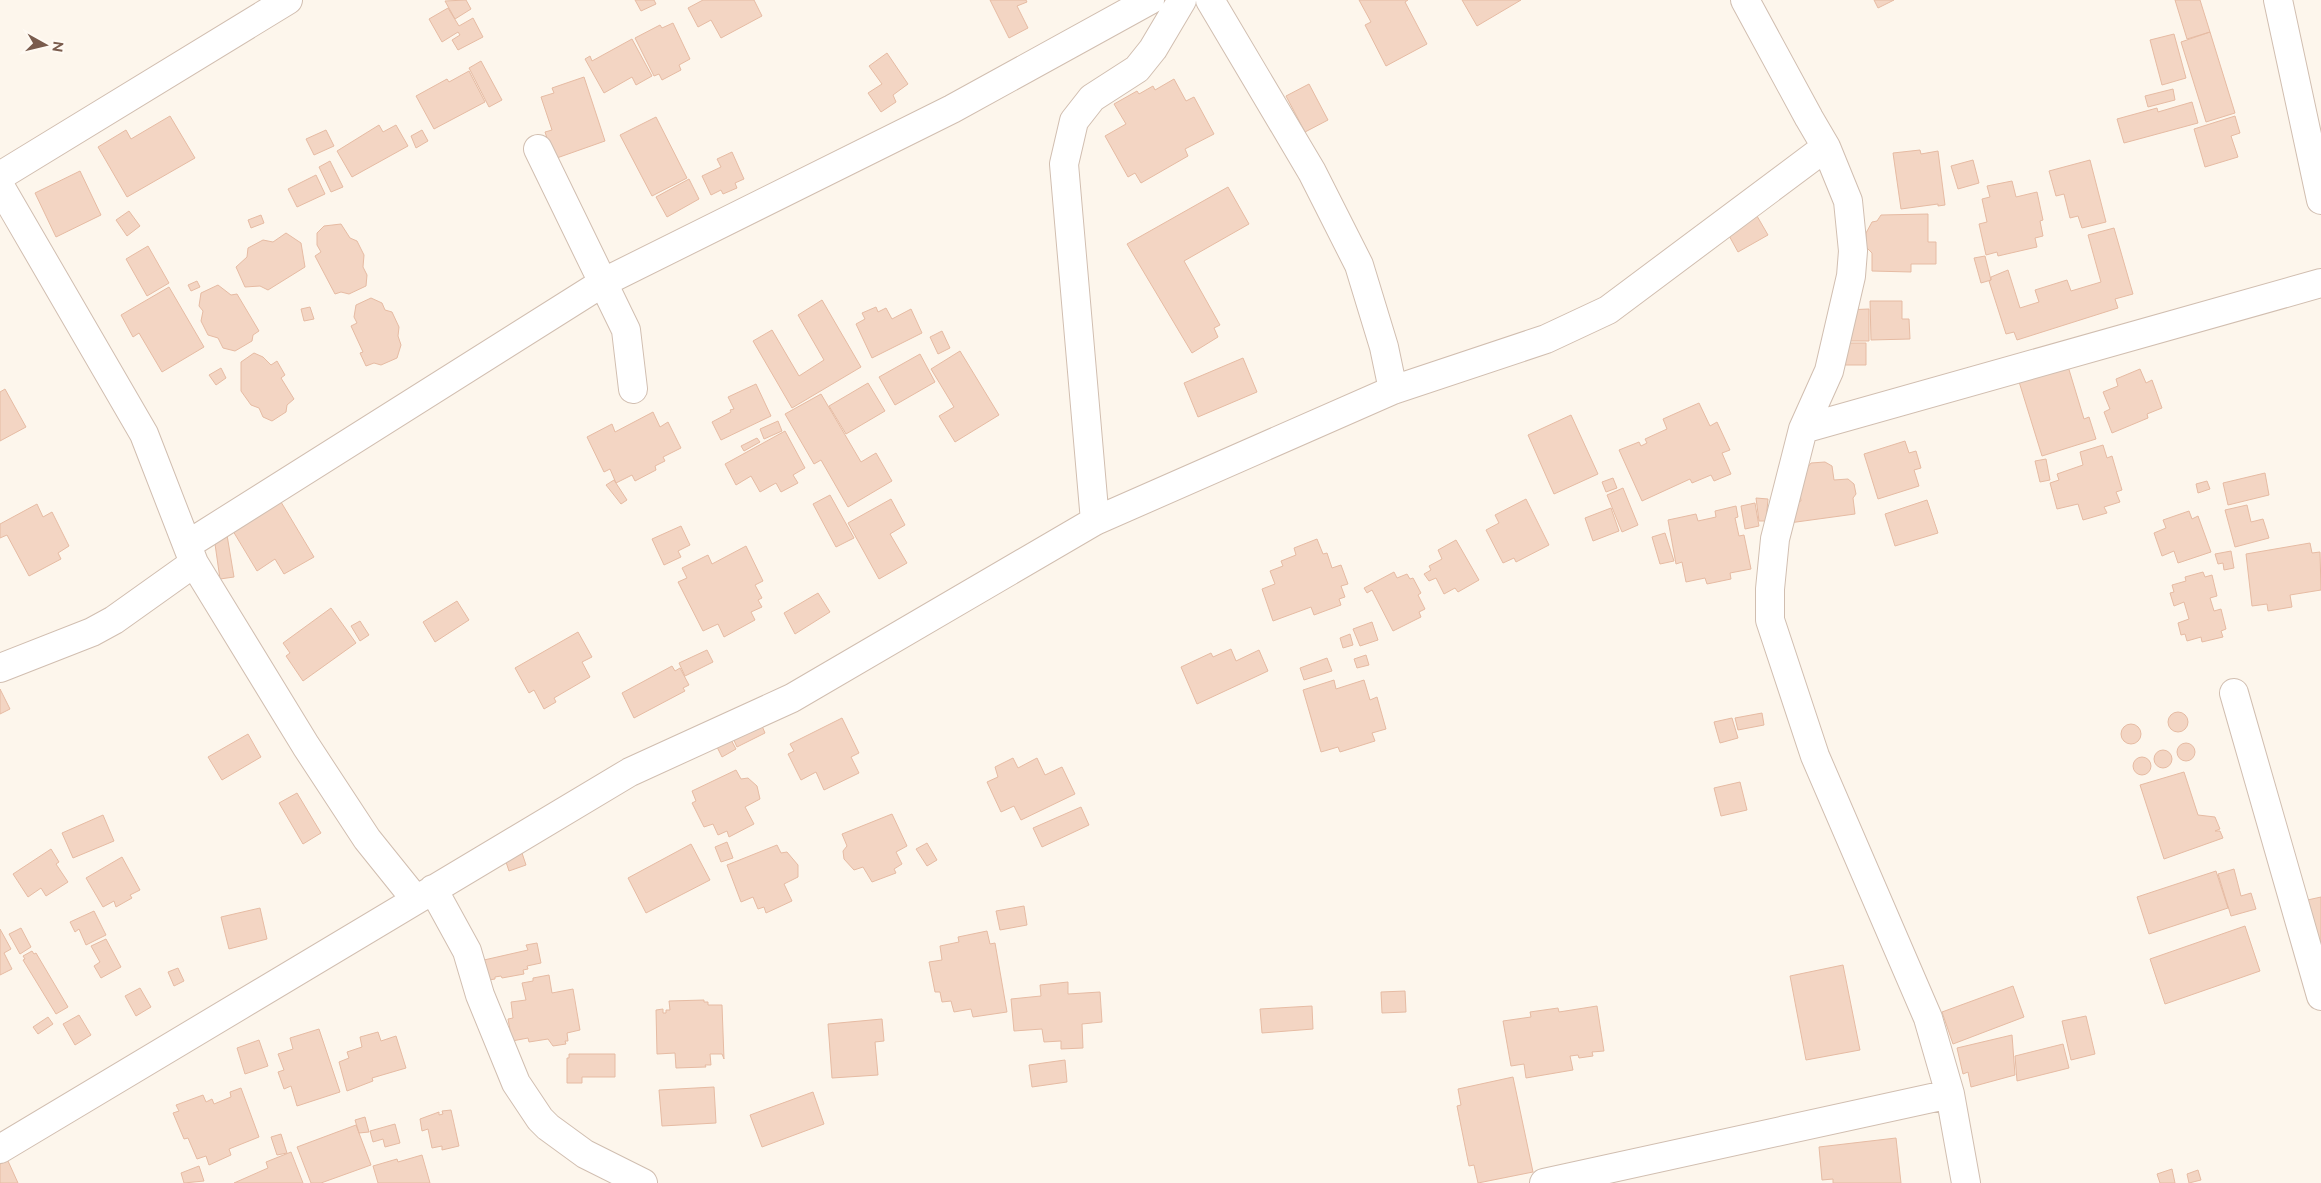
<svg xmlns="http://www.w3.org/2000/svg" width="2321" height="1183" font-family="Raleway,sans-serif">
<rect width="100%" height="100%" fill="#fdf6ec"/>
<path fill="#f3d5c3" stroke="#e6bba3" d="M466,0l5,9 -16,10 -10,-18z
M635,0h19l2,4 -15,7z
M703,0h51l8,16 -41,22 -10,-18 -13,7 -10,-19z
M990,0h36l1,2 -10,4 11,22 -19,10z
M1359,0h49l-3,2 22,42 -41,22 -21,-41 6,-3z
M1462,0h59l-44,26z
M1874,0h20l-16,8z
M2175,0h25l10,32 -23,7z
M448,8l11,18 14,-8 10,19 -25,13 -6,-10 8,-5 -2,-3 -16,10 -13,-23z
M673,23l17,36 -11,6 2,5 -19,10 -3,-6 -5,2 -19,-38 25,-13 2,3z
M2210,32l25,81 -29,9 -25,-80z
M2174,34l12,44 -24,7 -12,-45z
M632,39l20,37 -16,9 -4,-8 -28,16 -19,-34 5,-3 2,5z
M887,53l21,31 -15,11 3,7 -15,10 -13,-19 14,-9 -13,-18z
M481,61l21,39 -13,7 -20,-39z
M469,71l16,31 -51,27 -18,-33 31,-17 2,3z
M584,77l21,64 -51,18 -9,-27 7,-2 -11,-33 13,-4 -2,-5z
M1174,79l12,22 8,-4 20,37 -29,15 3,7 -47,27 -6,-10 -7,4 -23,-41 21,-12 -12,-20 23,-13 2,3 14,-8 2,4z
M1309,84l19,36 -23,12 -19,-36z
M2173,89l2,11 -27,7 -3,-11z
M2192,102l6,21 -74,20 -7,-24 40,-11 1,4z
M170,116l25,42 -68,39 -29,-50 28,-17 5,9z
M2235,116l5,17 -9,3 7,21 -33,10 -11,-38z
M656,117l31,61 -35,18 -32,-61z
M379,125l4,7 13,-7 12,21 -56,31 -15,-26z
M326,130l8,16 -20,9 -8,-16z
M422,130l6,11 -12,7 -5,-12z
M1920,150l1,4 17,-3 7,54 -7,1v-2l-37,5 -8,-56z
M732,152l12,27 -9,4 2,5 -14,6 -2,-4 -10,5 -9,-19 19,-9 -4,-8z
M1973,160l6,23 -21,6 -7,-23z
M2090,160l16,62 -24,6 -4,-12 -8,2 -6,-24 -8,2 -7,-25z
M330,161l13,26 -12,5 -12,-25z
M80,171l21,44 -45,22 -21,-44z
M316,175l9,19 -28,13 -9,-18z
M689,179l10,20 -32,18 -11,-20z
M2012,181l4,16 21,-5 6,28 -3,1 3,15 -8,2 2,9 -39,9 -1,-4 -11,3 -7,-31 8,-2 -5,-23 8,-2 -3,-11z
M1228,187l21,37 -65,37 36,64 -6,3 4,9 -26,16 -65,-109z
M129,211l11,15 -13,10 -11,-16z
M1928,214v28h8v22h-25v8l-39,-1v-18l-6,-6v-14l6,-11 5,-1 4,-6z
M261,215l3,8 -13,5 -3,-8z
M1757,216l11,19 -30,17 -11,-20z
M341,224l9,14 7,3 7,14 -1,12 4,8 -1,11 -17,8 -8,-2 -6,2 -20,-38 6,-4 -4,-7v-12l7,-7z
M2114,228l19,66 -18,5 3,9 -101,32 -3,-8 -8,2 -17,-53 2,-1v-3l17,-7 12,38 19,-6 -4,-12 32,-10 4,11 30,-9 -13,-47z
M286,233l15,10 4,24 -37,23 -8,-4 -15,1 -9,-20 11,-10 1,-9 15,-8 10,2z
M148,246l21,37 -22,13 -21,-37z
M1985,256l6,24 -10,3 -7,-25z
M197,281l3,6 -9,4 -3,-6z
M218,285l13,10 6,-1 22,37 -6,4 -1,6 -17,10 -12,-3 -5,-10 -10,-3 -7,-14 2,-10 -4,-5 2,-13z
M169,287l35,60 -42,25 -23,-39 -6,4 -12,-22z
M371,298l11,5 3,7 7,2 7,15 -1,9 3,9 -4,13 -16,7 -7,-2 -8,3 -6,-13 3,-1 -12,-26 6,-3 -3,-6 2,-12z
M822,300l39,67 -69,41 -39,-67 19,-11 27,46 25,-16 -26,-45z
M1870,301h32v18h7l1,20 -39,1z
M310,307l4,12 -10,2 -3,-12z
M876,307l2,5 8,-4 6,11 19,-10 11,24 -50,25 -16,-34 9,-5 -3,-6z
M1869,309v32h-26l2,-31z
M942,331l8,17 -12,6 -8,-17z
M1839,343h27v22h-27z
M960,351l39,64 -44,27 -16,-26 15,-9 -23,-38z
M254,353l9,4 8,8 6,-4 8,14 -4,3 13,21 -7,6 -1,7 -14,9 -9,-4 -4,-9 -8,-3 -10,-14v-29z
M920,354l15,28 -40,23 -16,-28z
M1243,358l14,34 -59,25 -14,-34z
M2067,363l17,56 5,-2 7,22 -54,17 -26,-84z
M221,368l5,10 -10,7 -7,-10z
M2140,369l6,14 6,-3 10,28 -15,6 1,4 -36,15 -8,-21 6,-3 -7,-17 15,-6 -2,-7z
M868,383l17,28 -39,23 -17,-28z
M756,384l15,32 -50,24 -9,-18 19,-10 -1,-2 4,-1 -6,-12z
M5,389l21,38 -26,14v-49z
M821,394l40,68 15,-9 16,28 -44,26 -27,-47 -7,4 -29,-50z
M1699,403l11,23 7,-4 13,28 -8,3 9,21 -17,7 -3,-6 -19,8 -2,-4 -48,22 -23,-51 20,-8 2,4 6,-3 -2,-4 22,-10 -4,-10z
M653,412l7,15 8,-5 13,26 -18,9 2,4 -10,5 1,4 -21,11 -3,-6 -16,8 -6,-14 -6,3 -17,-35 25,-13 3,8z
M1571,415l27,59 -44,20 -26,-59z
M778,421l4,10 -18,8 -4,-10z
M785,431l20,37 -12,7 5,8 -17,9 -5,-9 -16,9 -9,-16 -15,9 -11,-21z
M757,438l3,4 -16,9 -3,-5z
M1905,441l4,12 7,-2 5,17 -7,2 5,16 -41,13 -14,-45z
M2103,445l4,13 5,-2 10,34 -6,2 4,10 -16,5 3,6 -24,7 -5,-16 -21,5 -7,-26 9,-3 -2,-6 26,-9 -3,-13z
M2046,459l4,21 -10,2 -5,-21z
M1825,462l7,4 2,14 14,-1 6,5 2,10 -3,4 2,16 -66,9 -2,-19 14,-3 -4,-28 8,-2 6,-8z
M2265,473l4,22 -41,10 -5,-22z
M1613,478l4,10 -11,4 -4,-10z
M614,480l13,20 -6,4 -15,-19z
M2207,481l3,8 -12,4 -2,-9z
M1623,488l15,37 -16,7 -15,-37z
M830,495l24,43 -18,9 -23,-43z
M1756,498l12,1 -2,22h-7z
M891,499l14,26 -15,9 17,29 -28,16 -31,-56z
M1526,499l23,46 -33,17 -2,-4 -11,5 -17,-33 13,-7 -4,-8z
M1927,500l11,33 -43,13 -10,-32z
M281,502l33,55 -30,17 -9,-15 -18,12 -24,-40z
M1755,503l4,23 -14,3 -4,-23z
M37,504l6,13 9,-5 17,34 -11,7 3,6 -32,17 -22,-41 -7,3v-14z
M2247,505l4,17 12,-3 6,19 -34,9 -10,-37z
M1736,506l2,11 -3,1 4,18 5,-1 7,34 -21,4 1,6 -24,5 -2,-6 -19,4 -4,-20 -6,2 -8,-44 28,-6 2,7 18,-4 -1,-6z
M1611,508l8,23 -26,10 -8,-23z
M2189,511l3,8 6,-3 13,36 -33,11 -4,-12 -12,5 -8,-23 12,-5 -3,-8z
M681,526l9,19 -12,6 3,6 -17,8 -12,-26z
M1665,533l9,28 -14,3 -8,-27z
M227,535l7,42 -14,2 -6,-42z
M1317,539l6,15 4,-1 5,15 9,-3 7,19 -7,2 4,11 -6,2 2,6 -27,10 -3,-8 -38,14 -11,-32 13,-5 -5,-13 13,-5 -2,-5 15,-6 -2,-7z
M1456,540l23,40 -21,12 -3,-4 -11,6 -8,-16 -7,3 -5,-7 7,-4 -2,-4 13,-7 -4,-9z
M2310,543l2,10 8,-1 1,38 -31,5 2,12 -24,4 -1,-7 -15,2 -6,-52z
M746,546l17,35 -8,4 7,13 -4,2 4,7 -11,5 4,8 -31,17 -6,-13 -15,7 -25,-49 9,-4 -5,-10 26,-13 4,9z
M2231,551l3,17 -10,2 -1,-7 -5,1 -3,-10z
M1394,572l3,6 10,-4 3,5 3,-1 8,15 -3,2 7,14 -6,3 2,5 -28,14 -21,-41 -5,3 -3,-5z
M2203,572l2,5 7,-2 5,21 -7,2 4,13 7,-2 5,20 -5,2 2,6 -21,5 -1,-5 -14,4 -2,-7 -4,1 -3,-12 11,-4 -5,-17 -10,4 -4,-13 4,-1 -2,-7 14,-4 -1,-4z
M818,593l12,19 -35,22 -11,-21z
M457,601l12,19 -34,22 -12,-20z
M331,608l25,35 -53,38 -17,-25 4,-3 -7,-10z
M360,621l9,14 -9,6 -9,-15z
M1372,622l6,18 -18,6 -7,-17z
M578,632l14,25 -10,5 8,15 -36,21 2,4 -12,7 -10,-19 -5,3 -14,-25z
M1350,634l3,11 -10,3 -3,-10z
M1231,649l5,12 23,-11 9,21 -71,33 -16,-37 30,-14 2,4z
M707,650l6,12 -28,14 -6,-13z
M1366,655l3,10 -12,3 -3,-9z
M1327,658l5,13 -28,9 -4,-12z
M672,666l3,5 5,-3 9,17 -6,3 2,3 -51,27 -12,-25z
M1334,680l2,9 28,-9 6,20 7,-3 9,32 -14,4 3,8 -35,11 -2,-5 -17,5 -18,-62z
M0,689l10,20 -10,5z
M2168 722a10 10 0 1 1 20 0a10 10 0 1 1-20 0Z
M1762,713l2,12 -26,5 -3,-12z
M842,718l17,35 -8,4 8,16 -35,17 -8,-18 -15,8 -13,-26 6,-3 -4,-7z
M1732,718l6,20 -18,5 -6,-21z
M759,719l6,14 -28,14 -6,-13z
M2121 734a10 10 0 1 1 20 0a10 10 0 1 1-20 0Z
M248,734l13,23 -39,23 -14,-23z
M729,736l7,13 -14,8 -7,-14z
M2177 752a9 9 0 1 1 18 0a9 9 0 1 1-18 0Z
M2154 759a9 9 0 1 1 18 0a9 9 0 1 1-18 0Z
M2133 766a9 9 0 1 1 18 0a9 9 0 1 1-18 0Z
M1013,758l5,10 19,-10 8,17 17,-8 13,27 -54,26 -7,-14 -13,6 -14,-30 11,-5 -3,-10z
M736,770l5,9 7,-1 9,8 3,13 -15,8 9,17 -25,13 -2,-6 -9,4 -5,-11 -9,3 -12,-24 4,-2 -4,-10z
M2184,772l14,43 17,2 5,12 -5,2h5l3,7 -59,21 -24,-74z
M1740,782l7,28 -26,6 -7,-28z
M297,793l24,40 -18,11 -24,-41z
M1081,807l8,18 -47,22 -9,-19z
M892,814l15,32 -11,6 6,12 -8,5 2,4 -24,9 -9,-15 -9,3 -10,-11 -1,-8 4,-5 -5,-12z
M103,815l11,26 -41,17 -11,-25z
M727,842l6,16 -12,4 -6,-15z
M927,843l10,17 -10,6 -11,-17z
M691,844l19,36 -64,33 -18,-35z
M777,845l4,8 6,-1 11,13v12l-14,7 8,17 -26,12 -2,-6 -6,2 -5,-12 -12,5 -14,-37z
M51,849l8,13 -3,2 12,18 -22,14 -5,-8 -13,9 -15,-23z
M521,850l5,15 -17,6 -5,-15z
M122,857l18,33 -10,5 2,3 -16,9 -2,-6 -11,6 -17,-29z
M2234,869l7,27 10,-3 5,16 -25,7 -13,-42z
M2216,871l12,37 -79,26 -12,-37z
M2321,897v80l-18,-76z
M1024,906l3,19 -27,5 -4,-19z
M260,908l7,31 -38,10 -8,-32z
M94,911l12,24 -20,10 -7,-16 -4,3 -5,-10z
M2245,926l15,45 -95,33 -15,-45z
M21,928l10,19 -11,7 -11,-20z
M0,929l11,20 -7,4 8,16 -12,6z
M987,931l3,13 5,-1 12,69 -34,5 -2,-8 -17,3 -3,-11 -9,1 -2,-10h-5l-6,-30 13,-2 -2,-14 19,-4 -1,-5z
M106,939l15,28 -20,11 -7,-12 6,-4 -9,-16z
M537,943l4,20 -14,3 1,3 -5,1 1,4 -22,4 -1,-2 -6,1v2l-6,1 -5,-20 44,-10 -2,-5z
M32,951l2,3 2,-1 32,54 -12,7 -33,-54 2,-1 -2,-3z
M1843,965l17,85 -54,10 -16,-84z
M178,968l6,13 -10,5 -6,-14z
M549,975l3,18 21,-4 7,41 -13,3 1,8h-3l1,3 -13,2 -5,-7 -19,3 -1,-4 -16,3 -4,-22 5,-1 -2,-16 15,-2 -4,-17 11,-2v-3z
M1068,982v12l32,-2 2,30 -20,2 1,24 -22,1v-8l-17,1 -2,-13 -28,2 -3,-32 30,-3 -1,-11z
M2013,986l11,31 -71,27 -11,-32z
M140,988l11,19 -15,9 -11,-20z
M1405,991l1,21 -24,1 -1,-21z
M704,1000v2h4v3h14l2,54 -2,-5h-12l1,11h-6l1,2 -30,1 -1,-15 -18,1 -1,-44 7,-1v4h3v-3h4l-1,-9z
M1312,1006l1,23 -51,4 -2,-24z
M1597,1006l7,45 -12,1 1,4 -14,2 -1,-3 -8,1 3,14 -47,8 -2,-14 -13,2 -8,-45 28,-4 -1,-5 28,-4 1,4z
M79,1015l12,20 -16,10 -12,-21z
M2086,1016l9,38 -24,6 -9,-39z
M48,1017l5,7 -15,10 -5,-7z
M882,1019l2,22 -9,1 3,33 -46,3 -4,-54z
M319,1029l21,63 -43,14 -6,-20 -7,3 -6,-17 6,-2 -6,-16 15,-5 -3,-11z
M378,1032l3,9 15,-5 10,32 -34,10 1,3 -26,10 -8,-29 10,-4 -2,-6 15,-5 -2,-10z
M2012,1035l3,40 -44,12 -3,-15 -5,2 -6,-26z
M259,1040l9,26 -23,8 -8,-26z
M2063,1044l6,24 -52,13 -2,-25z
M569,1054h46v23h-33v6h-15v-25h2z
M1065,1060l2,22 -35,5 -3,-22z
M1513,1077l20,95 -55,11 -4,-18 -5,1 -12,-60 4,-1 -3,-16z
M714,1087l2,36 -54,3 -3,-36z
M241,1088l18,49 -30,12 2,6 -22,10 -3,-9 -9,3 -9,-21 -4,1 -11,-26 6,-2 -3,-6 27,-10 3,7 6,-3 2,5 17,-7 -1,-5z
M813,1092l11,32 -62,23 -12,-32z
M451,1110l8,36 -17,4v-4l-10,2 -4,-19 -6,2 -2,-12 19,-7v3l4,-1 -1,-3z
M365,1117l4,15 -10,1 -4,-13z
M395,1124l5,19 -15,4 -2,-8 -10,3 -3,-11z
M356,1125l15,40 -50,18h-10l-14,-36z
M281,1134l6,19 -10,2 -6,-18z
M1896,1138l5,45h-68v-4l-11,1 -3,-33z
M291,1152l12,31h-69l34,-15 -2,-6z
M422,1155l8,28h-52l-5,-17 24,-7 1,3z
M8,1161l10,22h-18v-19z
M199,1166l5,15 -20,2 -3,-10z
M2172,1169l3,14h-15l-3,-9z
M2198,1170l3,10 -12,3 -2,-9z"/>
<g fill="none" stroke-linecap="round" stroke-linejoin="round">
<defs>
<path id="street" d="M1210,0l102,172 47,93 25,82 9,43
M1745,0l64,118 17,29 22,54 5,50 -2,25 -22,95 -26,58 -28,110 -5,50v31l45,136 113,262 22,76 16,89
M2278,0l43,200
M538,149l88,181 7,59
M0,176l288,-176
M0,186l144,248 50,129 112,183 61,93 49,61
M1803,429l518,-146
M1095,521l-31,-357 10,-43 18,-23 45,-29 16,-20 29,-49
M187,545l417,-263 348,-173 198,-109
M0,668l92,-36 22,-12 80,-57
M2234,693l87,303
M433,889l34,62 13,44 36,88 24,36 8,8 37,27 58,29
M0,1149l630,-377 162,-74 303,-177 298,-131 153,-51 62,-29 218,-163
M1544,1183l406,-89"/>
</defs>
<use href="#street" stroke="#d1beb0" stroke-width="30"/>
<use href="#street" stroke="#fff" stroke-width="28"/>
</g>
<g transform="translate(45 45) rotate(98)" stroke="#fffaf3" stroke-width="4" paint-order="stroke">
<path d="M0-4L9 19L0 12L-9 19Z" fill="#7a5c4d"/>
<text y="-8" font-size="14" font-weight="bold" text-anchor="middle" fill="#7a5c4d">N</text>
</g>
</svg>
